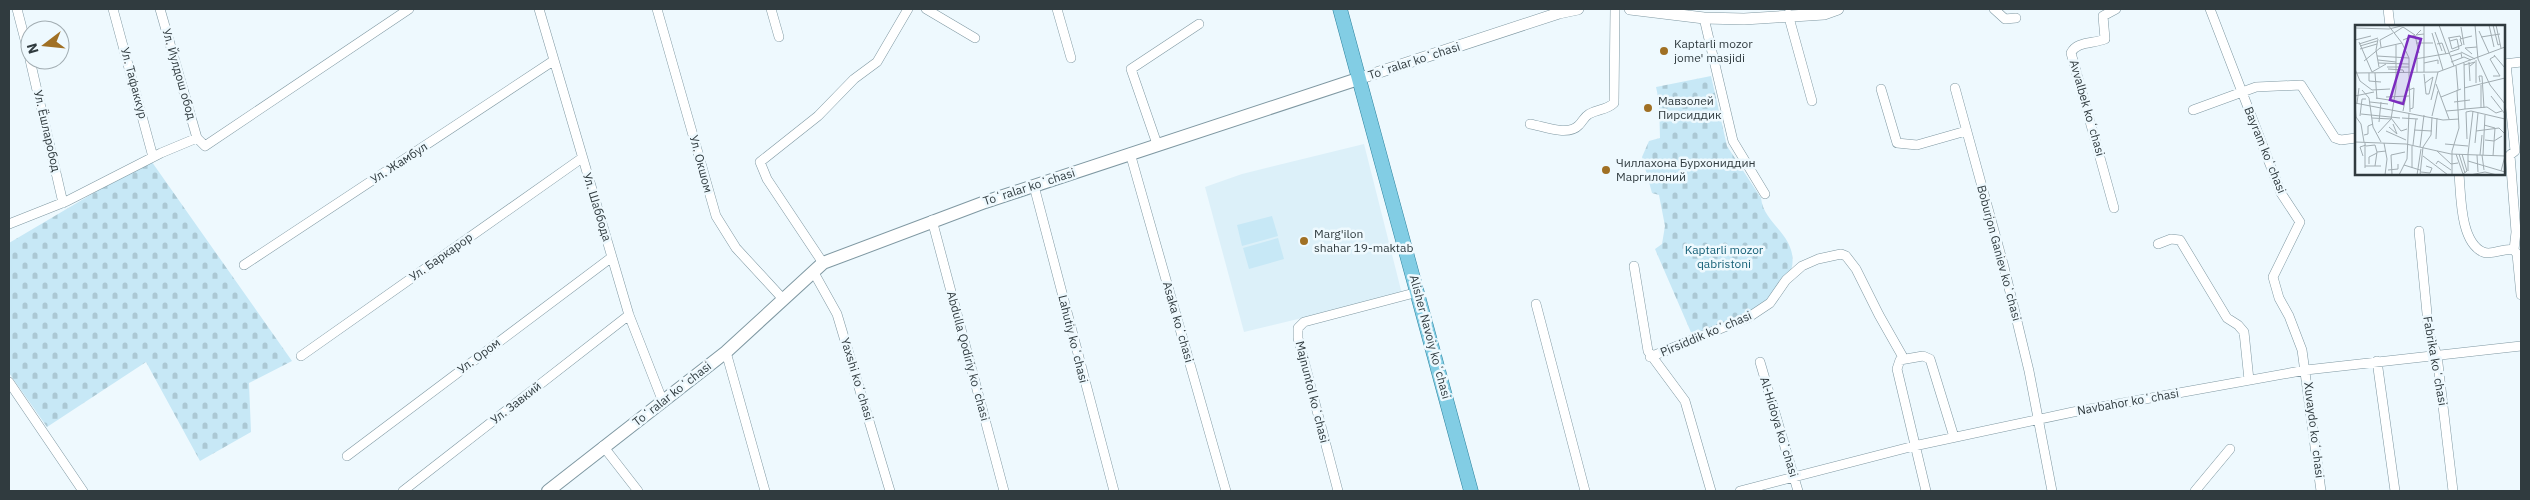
<svg xmlns="http://www.w3.org/2000/svg" width="2530" height="500" font-family="'IBM Plex Sans',sans-serif">
<defs>
<pattern id="cemetery-stones" width="16" height="16" patternUnits="userSpaceOnUse" patternTransform="scale(1.25)"><rect width="16" height="16" fill="#c7e8f6"/><path d="M2 7V4a2 2 0 0 1 4 0v3zM10 15v-3a2 2 0 0 1 4 0v3z" fill="#abc8d4"/></pattern>
</defs>
<rect width="100%" height="100%" fill="#eef9fe"/>
<path fill="#dcf0f9" d="M1364,144l38,150 -158,38 -39,-145 37,-13z"/>
<path fill="url(#cemetery-stones)" d="M1711,76l16,70 34,52c2,21 24,32 30,52 14,45 -68,76 -98,87l-38,-88 7,-5 3,-18 -6,-31 -7,-2 -10,-36 7,-16 11,-3 -1,-37 -3,-14z
M147,155l145,206 -43,22 2,49 -51,29 -54,-99 -99,65 -38,-54v-130l88,-52z"/>
<path fill="#c7e8f6" d="M1272,216l6,20 -36,10 -5,-21z
M1278,238l6,21 -35,10 -6,-21z"/>
<g fill="none" stroke-linecap="round" stroke-linejoin="round">
<defs>
<path id="minor" d="M17,9l13,50
M113,9l40,148
M160,9l37,129 8,8 204,-137
M539,9l90,306 34,87
M657,9l59,207 20,32 47,51
M771,9l8,28
M926,9l49,29
M1057,9l14,49
M1994,9l11,10 11,-1
M2210,9l71,184 19,29 -27,55 6,21 10,18 13,34 19,141
M2388,9l2,17
M1788,14l24,87
M1704,18l29,123 32,53
M30,60l33,143
M2504,64l17,-2
M2506,64l9,87 -5,4 6,77 -2,18
M1955,88l49,179 25,104 23,120
M1881,89l16,54 20,2 49,-14
M2193,110l63,-23 45,-2 34,53 6,2 15,-2
M1530,124c13,2 38,13 49,1 4,-4 5,-8 10,-11 9,-5 18,-4 25,-11l1,-94
M1157,144l-26,-75 68,-45
M1130,153l96,338
M2459,174c2,21 1,68 24,78 10,4 21,-5 31,-2l3,4 4,41
M1034,186l80,305
M2114,208l-43,-155c6,-12 22,-9 34,-14l-2,-23 13,-7
M932,220l72,271
M9,224l58,-23 94,-48 36,-15
M2419,231l10,103 8,21 16,136
M2158,244l13,-5 9,1 47,78 11,7 6,7 5,48
M823,263l-56,-84 -7,-17 58,-46 36,-37 23,-17 31,-53
M244,265l309,-204
M1634,266l14,85 37,50 26,90
M813,271l24,43 53,177
M1536,304l49,187
M726,352l39,139
M301,356l281,-198
M1650,357l99,-40 21,-14 16,-23 16,-14 16,-7 23,-5 5,2 10,13 23,46 25,44
M2377,361l18,130
M1760,362l38,129
M9,382l74,109
M603,446l35,45
M347,456l265,-199
M403,491l226,-176
M1338,491l-40,-153v-10l6,-6 114,-30
M1740,491l174,-45 159,-34 233,-42 215,-24
M1926,491l-29,-122 3,-9 23,-4 7,3 24,78
M2195,491l35,-42"/>
<path id="tertiary" d="M1630,9l74,9 40,1 80,-5 14,-5
M1358,79l201,-66 19,-4"/>
<path id="secondary" d="M548,491l178,-139 97,-89 162,-61 373,-123"/>
<path id="primary" d="M1340,9l131,482"/>
</defs>
<use href="#minor" stroke="#7f98a2" stroke-width="10"/>
<use href="#tertiary" stroke="#7f98a2" stroke-width="12"/>
<use href="#secondary" stroke="#7f98a2" stroke-width="14"/>
<use href="#primary" stroke="#2f849f" stroke-width="15"/>
<use href="#minor" stroke="#fff" stroke-width="9"/>
<use href="#tertiary" stroke="#fff" stroke-width="11"/>
<use href="#secondary" stroke="#fff" stroke-width="12"/>
<use href="#primary" stroke="#82cde4" stroke-width="14"/>
</g>
<g fill="#a07024" stroke="#eef9fe" stroke-width="2">
<circle cx="1664" cy="51" r="5"/>
<circle cx="1648" cy="108" r="5"/>
<circle cx="1606" cy="170" r="5"/>
<circle cx="1304" cy="241" r="5"/>
</g>
<g text-anchor="middle" stroke-width="5" stroke-linejoin="round" paint-order="stroke">
<g font-size="12" fill="#303b3f" stroke="#eef9fe" text-anchor="start">
<text x="1674" y="48">Kaptarli mozor<tspan x="1674" dy="14">jome' masjidi</tspan></text>
<text x="1658" y="105">Мавзолей<tspan x="1658" dy="14">Пирсиддик</tspan></text>
<text x="1616" y="167">Чиллахона Бурхониддин<tspan x="1616" dy="14">Маргилоний</tspan></text>
<text x="1314" y="238">Marg'ilon<tspan x="1314" dy="14">shahar 19-maktab</tspan></text>
</g>
<g font-size="12" fill="#303b3f" stroke="#eef9fe">
<text transform="translate(1414 61) rotate(-18)" y="4">Toʻralar koʻchasi</text>
<text transform="translate(179 74) rotate(74)" y="4">Ул. Йулдош обод</text>
<text transform="translate(134 83) rotate(75)" y="4">Ул. Тафаккур</text>
<text transform="translate(2087 108) rotate(74)" y="4">Avvalbek koʻchasi</text>
<text transform="translate(47 131) rotate(77)" y="4">Ул. Ёшларобод</text>
<text transform="translate(2265 150) rotate(68)" y="4">Bayram koʻchasi</text>
<text transform="translate(399 163) rotate(-33)" y="4">Ул. Жамбул</text>
<text transform="translate(701 164) rotate(75)" y="4">Ул. Окшом</text>
<text transform="translate(1029 187) rotate(-18)" y="4">Toʻralar koʻchasi</text>
<text transform="translate(597 207) rotate(73)" y="4">Ул. Шаббода</text>
<text transform="translate(1999 253) rotate(75)" y="4">Boburjon Ganiev koʻchasi</text>
<text transform="translate(441 257) rotate(-35)" y="4">Ул. Баркарор</text>
<text transform="translate(1178 322) rotate(74)" y="4">Asaka koʻchasi</text>
<text transform="translate(1706 334) rotate(-23)" y="4">Pirsiddik koʻchasi</text>
<text transform="translate(1430 337) rotate(75)" y="4">Alisher Navoiy koʻchasi</text>
<text transform="translate(1073 339) rotate(76)" y="4">Lahutiy koʻchasi</text>
<text transform="translate(479 356) rotate(-37)" y="4">Ул. Ором</text>
<text transform="translate(968 356) rotate(75)" y="4">Abdulla Qodiriy koʻchasi</text>
<text transform="translate(2435 361) rotate(80)" y="4">Fabrika koʻchasi</text>
<text transform="translate(857 379) rotate(73)" y="4">Yaxshi koʻchasi</text>
<text transform="translate(1312 392) rotate(76)" y="4">Majnuntol koʻchasi</text>
<text transform="translate(672 394) rotate(-38)" y="4">Toʻralar koʻchasi</text>
<text transform="translate(2128 402) rotate(-10)" y="4">Navbahor koʻchasi</text>
<text transform="translate(516 403) rotate(-38)" y="4">Ул. Завкий</text>
<text transform="translate(1779 427) rotate(73)" y="4">Al-Hidoya koʻchasi</text>
<text transform="translate(2314 430) rotate(83)" y="4">Xuvaydo koʻchasi</text>
</g>
<g font-size="12" fill="#145f76" stroke="#eef9fe">
<text x="1724" y="254">Kaptarli mozor<tspan x="1724" dy="14">qabristoni</tspan></text>
</g>
</g>
<g transform="translate(2355 25)">
<rect width="150" height="150" fill="#eef9fe"/>
<path fill="none" stroke="#a2adb2" stroke-width="1" d="M33,0l14,18 7,15v15M84,0l15,41M120,0l3,34M134,0l5,22M138,0l5,20 2,-1M141,0l5,23M106,2l3,18M0,3l34,1 16,-4M66,5l-5,5 8,-1M124,6l10,22M80,7l7,19M39,8l9,-6 12,8 -12,5M77,8l11,37M60,10l4,18M126,12l19,-3M93,13l12,-2 1,3M94,13l3,11 10,-4 -2,-6 12,-3M23,14l-2,11 3,17M0,15l16,-4M95,16l7,-2 2,10 -9,3M4,17l13,30M61,18h17M4,19l19,-6M82,19l5,-1 4,11M5,21l17,-5M26,22l-1,-7 13,-7M5,24l17,-5M106,27l14,7M117,29l-7,-6 12,-1M139,30l11,13M22,31l32,2M96,31l10,-3 1,5M60,34l35,-6M123,34l12,26 15,19M23,35l18,2M121,35v23M9,36l16,-13 22,-5M96,37l13,-5 7,3M114,37l1,19M23,38l31,1M69,38l14,-3v4M109,40l11,-3 -5,4M101,41l2,24M32,42h22M0,44l5,12 12,9 18,-1M33,44l15,1 1,3M17,47l14,-8M62,47v-19M69,47v-47M0,48l83,-1 67,-25M14,48v8l12,1M20,48l2,26M54,48l1,39M69,49l2,20M138,51h7l-10,-17 5,-3M125,57l-1,-6h3l2,32M70,58l8,-6 -4,17h-3M81,59l13,35M109,63l41,-10M7,65l7,8 4,29 8,15M51,66l8,-3 -1,20 -3,1M0,71l19,-4M136,71l14,18M31,72l23,-1M86,72l20,-8M21,73l26,4M76,75l7,-28M15,77l18,2M99,77l16,-2M0,78l1,14 5,7 3,18M0,78l88,17 16,-1M2,78l2,-15M126,83v-23M110,84l22,-2 9,6 6,-2M48,86l3,-15M91,86l12,-1 -1,-20M116,86l34,8M6,89l39,4M5,91l2,-17h4M77,91l6,-25M17,93l19,1M36,93l10,13 6,-2M47,93l16,1M24,97l2,-20M129,100l11,3 -2,28M34,102l8,7 -4,-10M59,105l18,1M31,106l20,9M121,106l23,-3 6,6M23,108l13,-14 5,-31v-43M9,110l4,-1v-8l5,-2M81,114l1,-21M112,114l-1,-27 5,-1M130,115l9,1 8,-5M0,117l51,2 45,10M10,117v26M29,118l3,16 -2,16M120,118l3,-30M90,119l23,2M58,120l3,-26M11,121l9,-1 2,7M57,121v22M65,122l4,-32M82,126l14,13 7,-1M96,129l54,2M101,129l7,20M104,129l6,19M107,129l5,17 -4,3M113,129l5,-43M122,130l1,17M125,130l2,-20M127,130l2,15M128,130l2,-40M8,131l-3,-9 6,-2M68,131l25,19M113,136l37,11M14,139v-7l8,-4M81,139l2,-3 13,9M49,140l16,5M10,141h16M20,141l2,-14 9,-1M33,145l10,-1v-5M113,146v-17M146,146l4,-15M66,147l9,1 2,-5 -6,-2M37,150l-1,-20 14,-3M44,150l8,-16 2,-46M62,150l4,-26M65,150l3,-28 8,-12 1,-18M97,150v-24l7,-23 -1,-18 7,-1 -1,-46M115,150l15,-3 12,3"/>
<path fill="#7b2cbf" fill-opacity="0.15" stroke="#7b2cbf" stroke-width="2.5" d="M54,11l12,3 -18,65 -13,-4z"/>
<rect width="150" height="150" fill="none" stroke="#303b3f" stroke-width="2.5"/>
</g>
<rect width="2530" height="500" fill="none" stroke="#303b3f" stroke-width="20"/>
<g transform="translate(45 45) rotate(254)"><circle r="24" fill="#eef9fe" stroke="#a2adb2"/>
<path d="M0-4L9 19L0 12L-9 19Z" fill="#a07024"/>
<text y="-8" font-size="14" font-weight="bold" text-anchor="middle" fill="#303b3f">N</text>
</g>
</svg>
